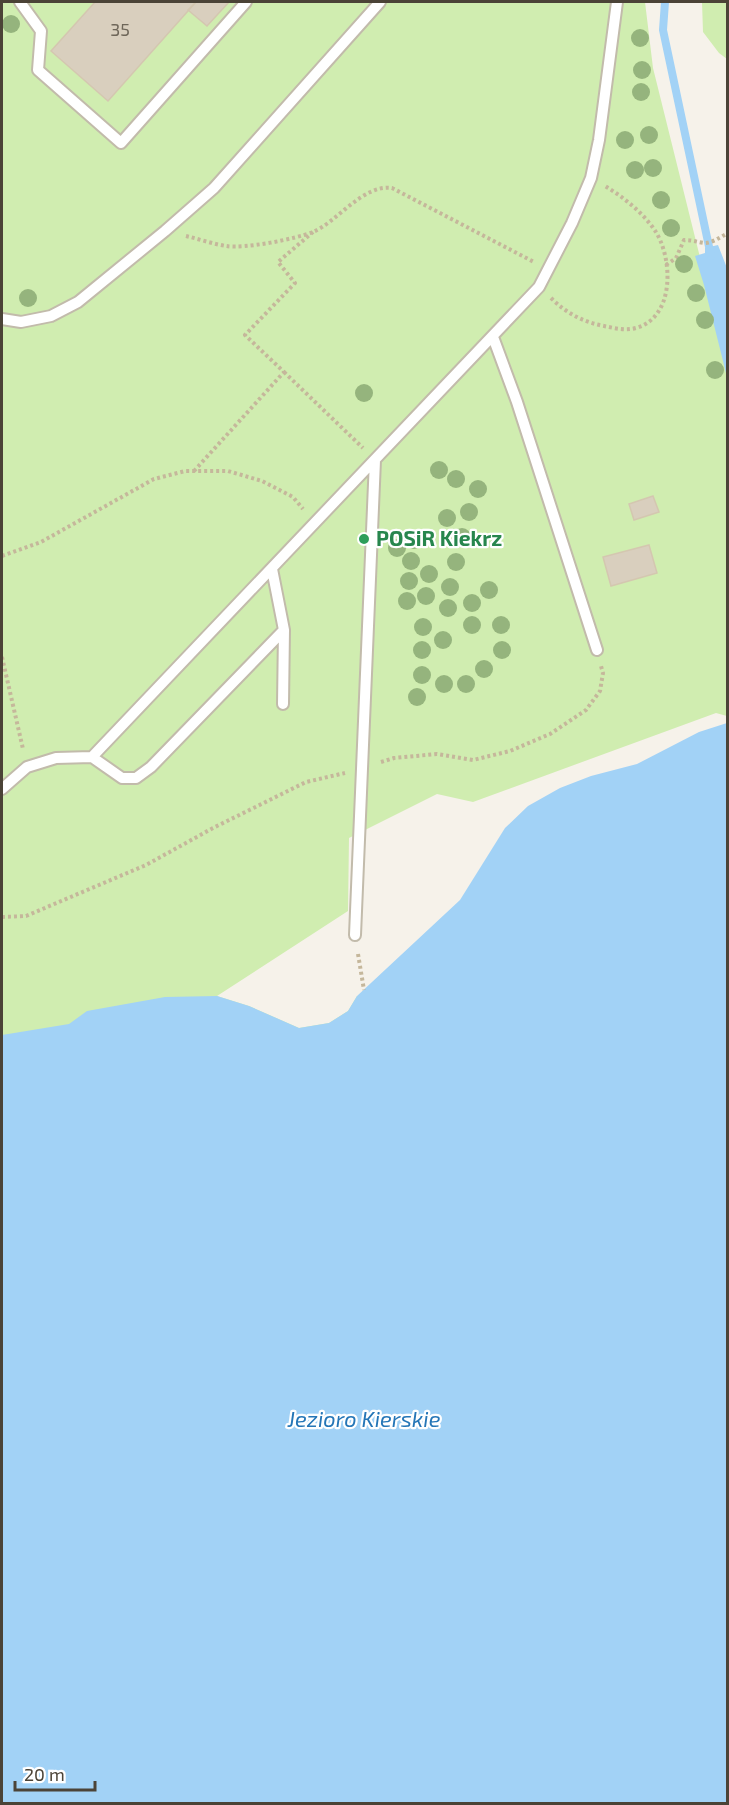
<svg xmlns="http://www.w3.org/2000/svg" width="729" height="1805" font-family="'Exo 2',sans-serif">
<rect width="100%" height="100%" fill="#f6f2ea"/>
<path fill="#d0edb0" d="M2,2h643l8,66 74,298v350l-11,-3 -243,89 -36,-8 -88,44 -1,73 -131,85 32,10 50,22 30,-5 19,-12 9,-15 15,74 -370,-7z
M702,2h25v57l-8,-6 -16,-21z"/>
<path fill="#a2d2f6" d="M718,245l9,23v109l-23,-92 -9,-29 10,-3v-5z
M727,723v1080h-725v-768l67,-11 18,-13 78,-14 52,-1 32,10 50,22 30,-5 19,-12 9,-15 103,-96 45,-72 23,-22 32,-18 31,-12 46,-12 62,-32z"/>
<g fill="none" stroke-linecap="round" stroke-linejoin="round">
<path stroke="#a2d2f6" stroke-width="8" d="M665,2l-2,28 48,226"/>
</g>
<path fill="#d9cfbe" stroke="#d4c7b0" stroke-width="1.5" d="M95,2h101l-88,99 -57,-50z
M196,2h33l-22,24 -19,-16z
M653,496l6,16 -25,8 -5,-16z
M649,545l8,28 -46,13 -8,-29z"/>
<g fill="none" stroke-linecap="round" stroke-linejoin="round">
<defs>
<path id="lane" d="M20,2l21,29 -3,39 83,73 125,-141
M2,319l19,3 30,-6 27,-14 87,-71 49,-43 166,-186
M493,337l24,65 80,248
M283,704l1,-74
M92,757l30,21h14l15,-11 133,-137 -12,-61
M2,789l25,-22 29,-9 36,-1 447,-470 33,-64 19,-45 8,-38 18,-138
M355,935l20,-475"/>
</defs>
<use href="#lane" stroke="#c2bbab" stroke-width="14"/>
<path stroke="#c5b79b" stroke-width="4" stroke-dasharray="3 3" stroke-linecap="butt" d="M186,236c13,3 27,8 40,10 19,3 69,-7 87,-14 24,-10 50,-48 79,-44l142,74
M666,265l10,-7 8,-18c9,0 13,2 20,3 9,0 16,-6 24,-10
M551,298c15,15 32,24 53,28 10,2 21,5 32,2 40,-11 37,-72 18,-99 -13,-18 -31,-32 -49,-43
M284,372l79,76
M194,471l90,-99 -39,-37 50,-52 -17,-21 35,-30
M2,556l39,-14 113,-63 31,-8h43l34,10 31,16 10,12
M2,657l21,92
M381,762l13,-4 43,-4 36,6 37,-9 40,-17 36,-24 14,-19 3,-18 -2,-7
M2,917l24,-1 120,-51 67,-37 93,-46 39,-9
M358,954l6,36"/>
<use href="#lane" stroke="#fff" stroke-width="10"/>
</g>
<g fill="#95b47d">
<circle cx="11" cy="24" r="9"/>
<circle cx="640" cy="38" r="9"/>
<circle cx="642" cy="70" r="9"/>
<circle cx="641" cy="92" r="9"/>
<circle cx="649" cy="135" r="9"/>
<circle cx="625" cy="140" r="9"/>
<circle cx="653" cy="168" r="9"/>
<circle cx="635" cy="170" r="9"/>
<circle cx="661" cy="200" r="9"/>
<circle cx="671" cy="228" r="9"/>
<circle cx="684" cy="264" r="9"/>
<circle cx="696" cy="293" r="9"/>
<circle cx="28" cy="298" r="9"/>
<circle cx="705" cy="320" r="9"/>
<circle cx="715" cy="370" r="9"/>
<circle cx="364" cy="393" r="9"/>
<circle cx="439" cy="470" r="9"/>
<circle cx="456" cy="479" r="9"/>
<circle cx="478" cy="489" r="9"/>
<circle cx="469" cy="512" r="9"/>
<circle cx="447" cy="518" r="9"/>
<circle cx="462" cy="537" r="9"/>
<circle cx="414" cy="540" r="9"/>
<circle cx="397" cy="548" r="9"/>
<circle cx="411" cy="561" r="9"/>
<circle cx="456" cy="562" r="9"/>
<circle cx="429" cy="574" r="9"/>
<circle cx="409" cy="581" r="9"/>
<circle cx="450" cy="587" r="9"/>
<circle cx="489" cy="590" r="9"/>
<circle cx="426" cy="596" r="9"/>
<circle cx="407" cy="601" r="9"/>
<circle cx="472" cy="603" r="9"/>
<circle cx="448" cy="608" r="9"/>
<circle cx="472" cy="625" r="9"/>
<circle cx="501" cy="625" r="9"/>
<circle cx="423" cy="627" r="9"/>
<circle cx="443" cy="640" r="9"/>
<circle cx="422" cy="650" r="9"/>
<circle cx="502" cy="650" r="9"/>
<circle cx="484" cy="669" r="9"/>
<circle cx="422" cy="675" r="9"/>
<circle cx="444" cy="684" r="9"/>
<circle cx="466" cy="684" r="9"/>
<circle cx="417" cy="697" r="9"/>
</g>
<circle fill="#2e9e5b" stroke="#fff" stroke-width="2" cx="364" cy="539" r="6"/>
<g text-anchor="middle" stroke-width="4.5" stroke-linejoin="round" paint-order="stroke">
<g font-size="18" fill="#6e6659">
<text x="120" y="36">35</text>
</g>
<g font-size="21" font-weight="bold" fill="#27864d" stroke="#fff" text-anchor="start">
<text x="376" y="546">POSiR Kiekrz</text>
</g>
<g font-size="22" font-style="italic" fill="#2576b7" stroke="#fff">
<text x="364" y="1427">Jezioro Kierskie</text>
</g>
</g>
<rect width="729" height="1805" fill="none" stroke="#4b4337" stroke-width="6"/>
<path d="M15 1781v9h80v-9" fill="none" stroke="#4b4337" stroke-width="3"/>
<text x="24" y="1781" font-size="18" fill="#4b4337" stroke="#ffffff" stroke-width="4.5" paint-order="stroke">20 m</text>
</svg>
